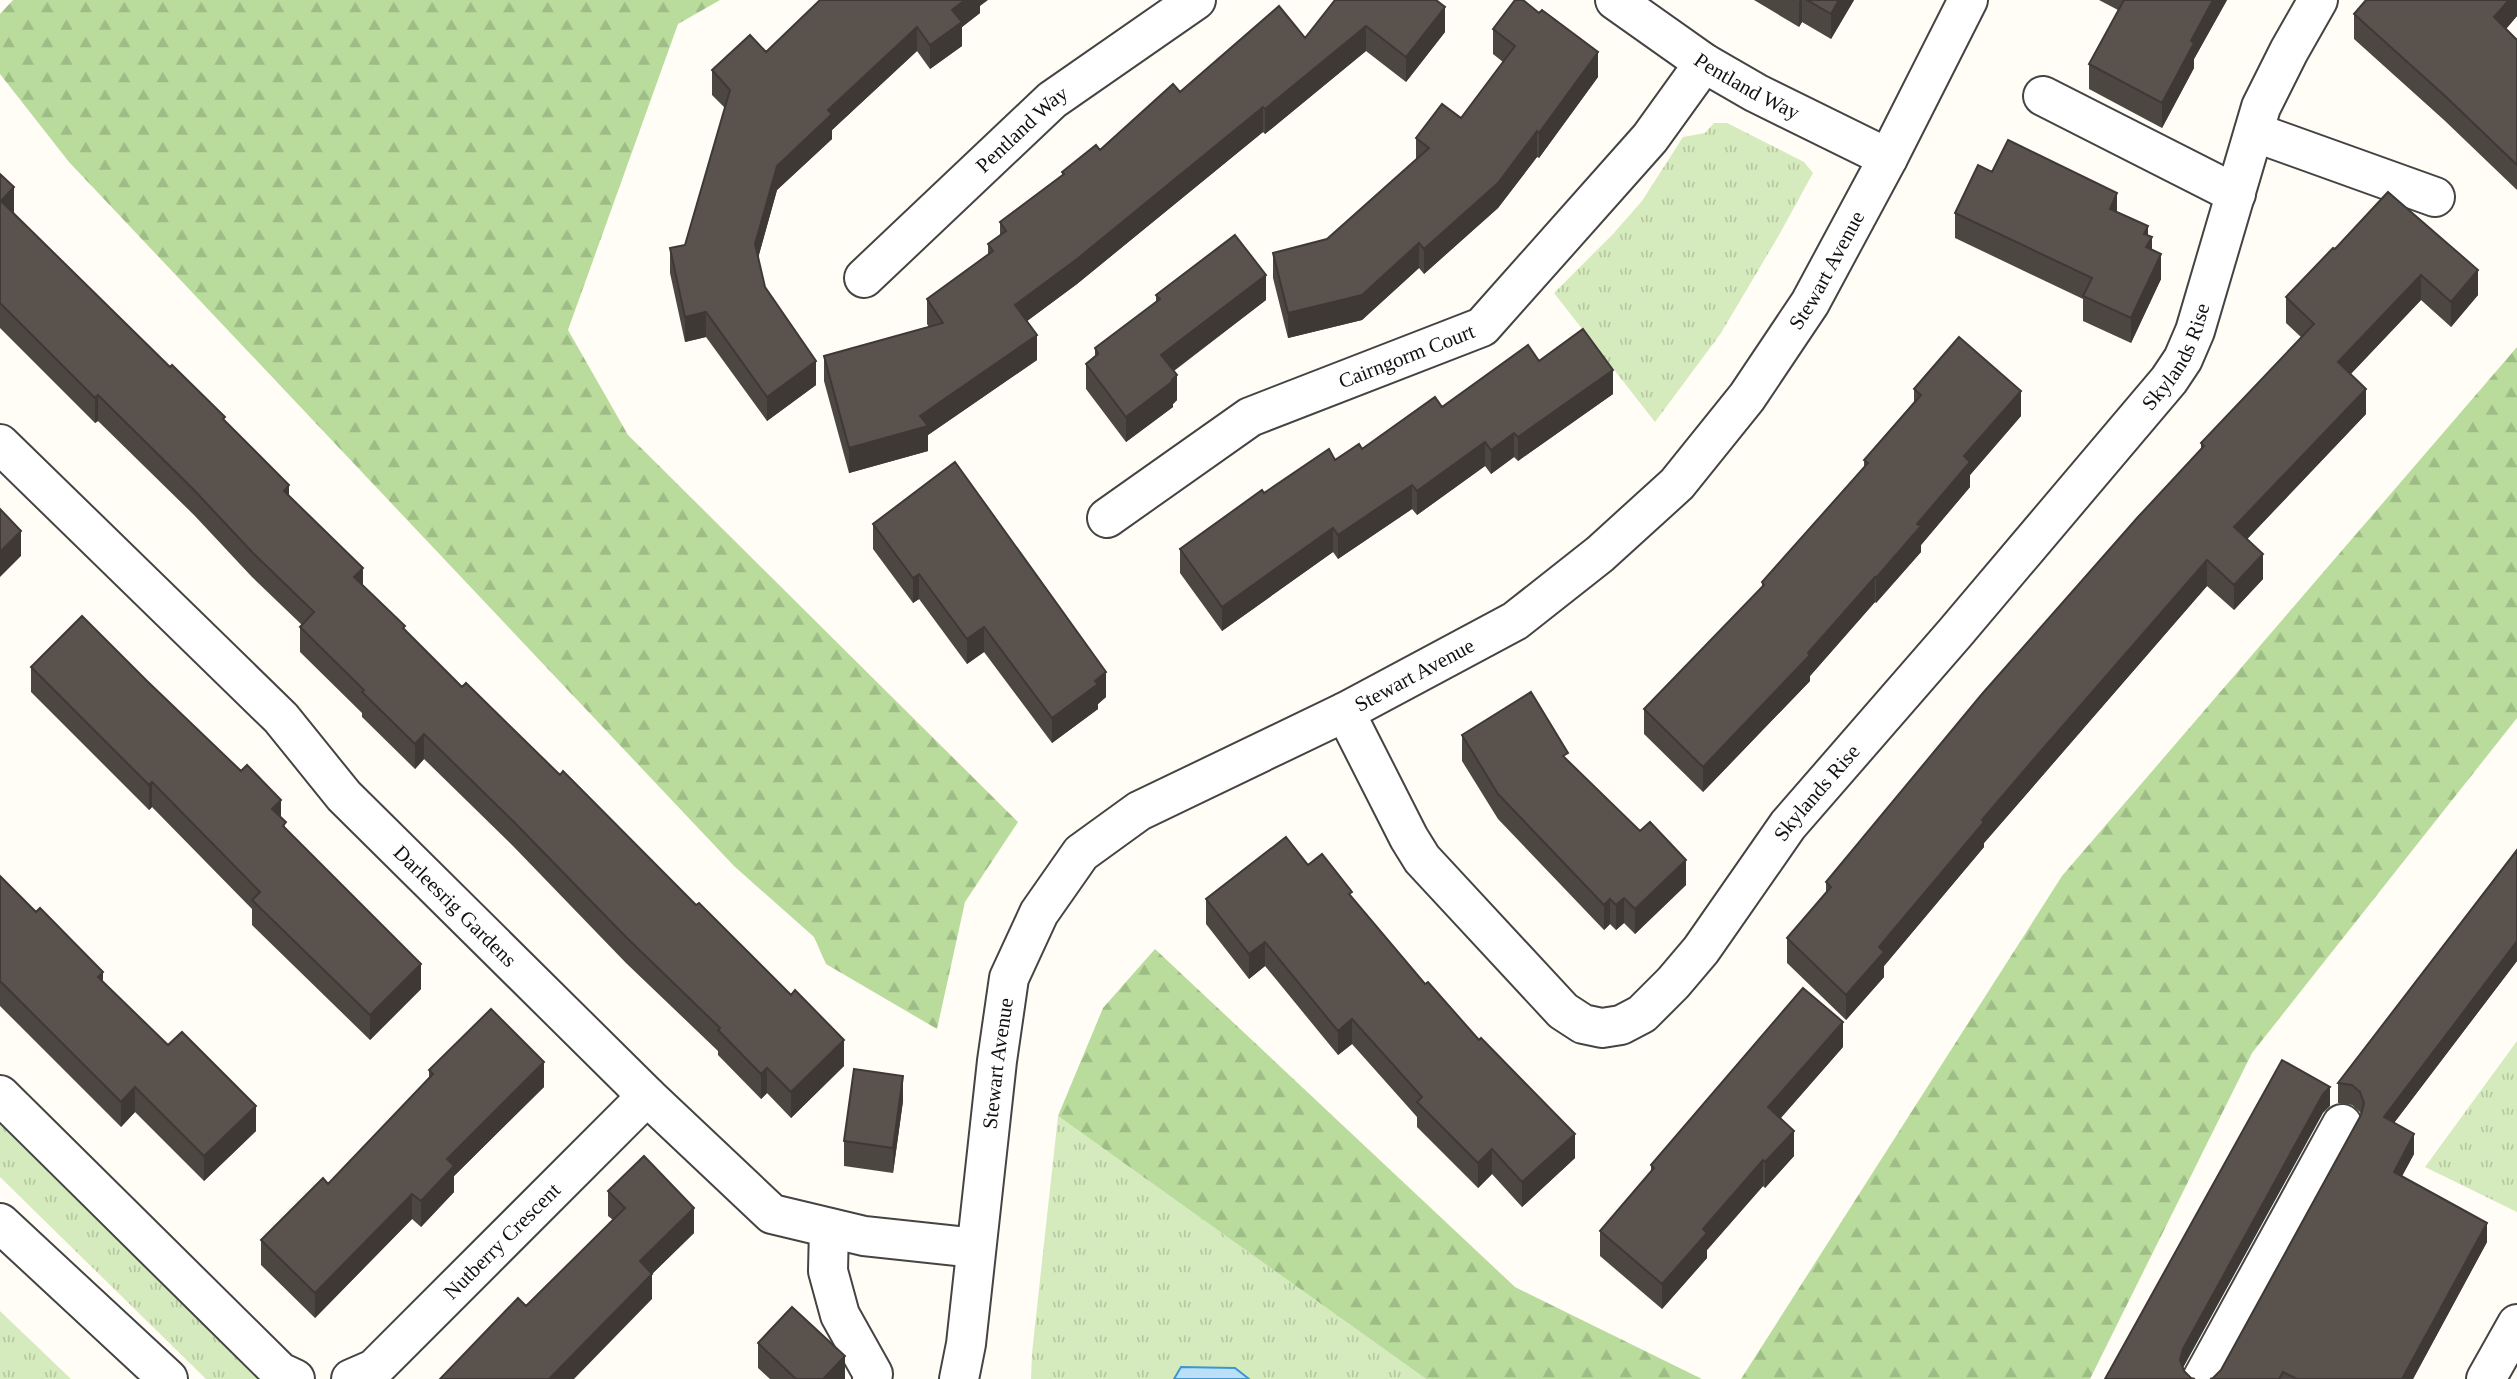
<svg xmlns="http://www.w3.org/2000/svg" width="2517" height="1379" font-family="'Times New Roman',serif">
<defs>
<pattern id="grass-tufts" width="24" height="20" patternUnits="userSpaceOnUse" patternTransform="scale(1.75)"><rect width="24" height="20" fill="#d5ebbd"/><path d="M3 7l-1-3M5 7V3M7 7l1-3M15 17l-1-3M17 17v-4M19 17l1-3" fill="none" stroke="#b6c8a1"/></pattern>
<pattern id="forest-firs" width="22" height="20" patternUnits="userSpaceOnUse" patternTransform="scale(1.75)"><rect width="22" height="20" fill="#b9dc9c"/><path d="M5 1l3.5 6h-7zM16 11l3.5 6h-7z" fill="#9ebc85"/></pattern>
</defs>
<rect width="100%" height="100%" fill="#fffdf5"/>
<path fill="url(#grass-tufts)" d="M1714,123h13l77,39 9,11 -34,62 -58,98 -66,89 -101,-129 59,-59 29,-33 41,-64 22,-4z
M2517,1041v171l-92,-45z
M1058,1116l368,263h-395l1,-26z
M0,1117l268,262h-62l-206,-202z
M0,1311l71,68h-71z"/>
<path fill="url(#forest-firs)" d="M13,0h707l-42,24 -110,306 60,105 390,387 -53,80 -28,127 -111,-65 -12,-27 -80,-71 -665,-704 -69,-88v-60z
M2517,347v371l-265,335 -162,326h-349l321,-503z
M1155,949l360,338 187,92h-276l-368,-263 45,-108z"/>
<path fill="#b9e0f7" stroke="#3f96cf" stroke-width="2" d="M1181,1367l54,1 14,11h-75z"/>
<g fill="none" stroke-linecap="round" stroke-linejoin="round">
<defs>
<g id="minor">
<path id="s1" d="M1615,0l89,63 52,30 132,65"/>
<path d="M2043,96l193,98"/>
<path d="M2254,132l181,65"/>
<path id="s2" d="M864,278l188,-178 144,-100"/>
<path id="s3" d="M0,444l281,274 63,78 303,300 125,118 92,22 112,12"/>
<path id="s4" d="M1107,518l143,-101 232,-90 168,-189 54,-75"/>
<path id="s5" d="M1345,712l64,126 13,21 141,152 20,13 19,4 19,-3 21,-11 31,-31 28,-33 87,-125 167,-192 214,-253 14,-21 12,-28 66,-224 28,-56 29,-51"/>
<path d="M0,1095l280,277 15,7"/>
<path d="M0,1223l168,156"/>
<path d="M829,1228l-1,43 12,44 33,59 -1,5"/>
<path id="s6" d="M351,1379l23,-10 273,-273"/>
<path id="s7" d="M959,1379l7,-35 31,-283 12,-83 30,-65 42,-60 58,-42 206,-99 170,-91 85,-67 77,-70 70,-87 63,-94 78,-145 80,-158"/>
<path d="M2202,1379l140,-255"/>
<path d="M2486,1379l31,-55"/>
</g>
</defs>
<use href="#minor" stroke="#444" stroke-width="42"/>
<use href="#minor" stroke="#fff" stroke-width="38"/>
</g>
<path fill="#4d4742" d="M1335,0l110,32 -39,50 -40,-31 -101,83 -2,-2 -186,152 -50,37 10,39 -109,75v16l-79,22 -25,-92v-25l105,-29 -2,-3v-25l61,-44v-11l12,-9v-13l62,-46v-4l38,-22 80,-58 125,-54z
M1754,0h100l-23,39 -29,-17 -3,5z
M2099,0h128l-33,59v9l-32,60 -73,-39v-25l29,-54z
M2517,0v16l-11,13 11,11v150l-73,-70 -90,-81v-25z
M980,6v7l-18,14v19l-32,23 -13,-18 -85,79v9l-55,51 -19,68 7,29 51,98 -49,36 -61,-84 -21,5 -15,-69v-25l15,-3 40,-137 -13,-13v-25l54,-18z
M1493,29l105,48 -59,81 -2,-1 -39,51 -74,66 -5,-6 -57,52 -74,18 -15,-60v-25l54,-14 89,-79v-22l45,-20 42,-56 -10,-8z
M1992,172l125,40 31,23 13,44 -30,64 -48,-22v-22l-128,-61v-25z
M0,174l13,39 212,208 138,165 42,44 439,436 -53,52 -24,-25 -6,6 -43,-44v-4l-92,-88 -113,-117 -89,-87 -9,10 -53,-52v-4l-62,-61v-25l2,-2 -50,-48 -58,-62 -96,-94 -3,2 -95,-95z
M2388,192l90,103 -27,32 -30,-27 -70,74 15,40 -119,125 16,40 -29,31 -27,-24 -223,257v4l-100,119v11l-38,43 -59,-57v-25l39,-46v-10l375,-433v-6l101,-105 -16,-15v-26l49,-48z
M1156,295l110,5 -92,71 3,29 -4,4v3l-47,35 -40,-53v-25l9,-7v-9l61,-46z
M1539,361l74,33 -95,67 -4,-4 -23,17 -6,-8 -68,49 -5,-6 -74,50 -5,-7 -111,79 -42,-58v-24l84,-56 71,-33 27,-11 80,-42z
M1914,389l107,27 -51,59v12l-49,58v7l-45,51 -1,-1 -65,74v5l-107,111 -59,-58v-25l118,-121v-6l102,-114v-8l50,-58z
M873,524l233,173 -8,7v5l-46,34 -68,-91 -17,12 -48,-65 -6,4 -40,-54z
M31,667l250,151 5,11 135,160 -51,51 -118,-115v-16l-100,-102 -3,3 -118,-118z
M1462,735l106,26 118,124 -51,49 -11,-11 -8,7 -6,-6 -6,6 -106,-111 -36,-58z
M2517,850v111l-123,162 20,31 -12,22 85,66 -74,137h-203l3,-1 8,-8 140,-255 -1,-3 -8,-7 -14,-2v-20z
M1308,865l44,32 73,87 150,174 -53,49 -30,-33 -14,14 -61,-61v-10l-65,-73 -14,11 -73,-89 -16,13 -43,-55v-25z
M0,876l103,106 153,149 -52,50 -69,-69 -14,15 -121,-121z
M1843,1047l-62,71 13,38 -29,32 -2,-2 -56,64v8l-45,51 -62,-53v-25l51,-60v-6z
M429,1070l115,17 -90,89v16l-33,35 -9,-8 -97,99 -54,-53v-25l67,-56 101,-106z
M903,1101l-10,72 -49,-7v-25z
M608,1191l86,42 -42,41v25l-126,7 87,-86 -5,-4z
M758,1343l87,36h-75l-12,-11z"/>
<path fill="#3f3936" d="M965,0h23l-8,6v7l-18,14v19l-32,23v-24l22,-35z
M1800,0h2v22l-3,5v-25z
M1839,0h15l-23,39v-25z
M2213,0h14l-33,59v9l-32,60v-25l29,-62z
M2509,0h8v16l-23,27v-26z
M1445,7v25l-39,50v-25z
M1366,26v25l-101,83v-25z
M917,27v24l-85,79v9l-55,51 -22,79v-25l22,-78 51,-56z
M1598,52v25l-59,81v-25z
M1263,107v25l-186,152 -62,46v-25z
M1537,131v26l-39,51 -74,66v-25z
M14,187v26l-13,13v-25z
M2117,193v25l-7,-9z
M2148,226v19l4,-8v25l-6,10 -2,-38z
M1419,243v25l-57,52 -74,18v-25z
M2161,254v25l-30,64v-25z
M2478,270v25l-27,32v-25z
M1266,275v25l-105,80v-25z
M2421,275v25l-83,87v-25z
M706,312v25l-21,5v-25z
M1037,335v25l-109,75v16l-79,22v-25l71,-32z
M816,361v24l-49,36v-24z
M1613,370v24l-95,67v-24z
M1177,375v25l-4,4v3l-47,35v-25z
M2366,389v25l-132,139v-26z
M2021,391v25l-51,59v12l-49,58v7l-45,51v-25l41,-54 47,-68z
M98,395v26l-3,2v-25z
M1514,433v24l-23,17v-24z
M1485,442v24l-68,49v-24z
M289,485v26l-5,-20z
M1412,485v24l-74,50v-24z
M1333,528v24l-111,79v-24z
M21,531v25l-21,21v-25z
M2263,554v25l-29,31v-25z
M2207,560v26l-223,257v4l-100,119v11l-38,43v-25l33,-48 103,-127 52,-61z
M363,568v25l-9,-16z
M919,574v25l-6,4v-25z
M1875,577v25l-65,74v5l-107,111v-25l105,-114z
M984,627v25l-17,12v-25z
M1106,672v25l-8,7v5l-46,34v-25z
M424,734v25l-9,10v-25z
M152,782v25l-3,3v-25z
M281,800v25l-9,-16z
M1686,860v25l-51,49v-25z
M1624,898v25l-8,7v-25z
M1610,899v25l-6,6v-25z
M2517,941v20l-133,175v-19z
M1265,942v24l-16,13v-25z
M421,964v25l-51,51v-25z
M103,972v25l-5,-20z
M1352,1019v25l-14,11v-24z
M1843,1022v25l-75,85v-25z
M844,1040v26l-53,52v-26z
M544,1062v25l-90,89v16l-33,35v-26l26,-42z
M767,1068v25l-6,6v-25z
M903,1076v25l-10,72v-25z
M135,1087v25l-14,15v-25z
M2330,1087v19l-7,7 -140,255 -3,-8 3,-11 140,-255z
M256,1106v25l-52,50v-25z
M1794,1131v25l-29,32v-26z
M1575,1134v24l-53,49v-25z
M2414,1134v20l-20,37v-19z
M1492,1149v25l-14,14v-25z
M1763,1160v26l-56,64v8l-45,51v-25l41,-55z
M412,1194v25l-97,99v-25z
M694,1208v25l-42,41v25l-78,80h-25l91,-118z
M2487,1223v19l-74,137h-11z
M845,1356v23h-22z"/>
<path fill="#5a524d" stroke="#3f3936" stroke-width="2" d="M820,0h145l-13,10 10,12 -32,23 -13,-18 -89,83 4,4 -55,52 -22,78 10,43 51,74 -49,36 -61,-85 -21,5 -15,-69 15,-3 45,-155 -18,-20 38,-35 16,17z
M1335,0h101l9,7 -39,50 -40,-31 -101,83 -2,-2 -186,152 -62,46 22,30 -117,81 8,10 -79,22 -25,-92 119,-33 -16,-24 66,-48 -5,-7 18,-13 -6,-9 64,-48 -2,-2 34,-27 4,5 73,-66 7,8 99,-86 26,32z
M1515,0h8l16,13 3,-3 56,42 -59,81 -2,-2 -39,52 -74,66 -5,-6 -57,52 -74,18 -15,-60 54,-14 102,-91 -13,-10 26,-34 19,14 54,-72 -22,-17z
M1807,0h32l-8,14z
M2124,0h89l-22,41 3,2 -32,60 -73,-39z
M2366,0h143l-15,17 23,23v125l-73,-70 -90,-81z
M2008,140l109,53 -7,16 38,17 -4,8 8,3 -6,10 15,7 -30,64 -48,-22 9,-18 -137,-65 23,-48 14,7z
M0,174l14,13 -13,14 169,166 2,-2 53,52 -2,2 66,66 -5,6 79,77 -9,9 51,49 -2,2 59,59 4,-4 94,92 3,-4 133,134 3,-2 92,92 4,-5 49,50 -53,52 -24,-24 -6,6 -43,-44 2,-2 -94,-91 -113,-116 -89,-87 -9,10 -53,-52 2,-2 -64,-63 14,-15 -62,-60 -58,-62 -96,-95 -3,3 -95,-95z
M2388,192l90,78 -27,32 -30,-27 -83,87 28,27 -132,138 29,27 -29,31 -27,-25 -173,199 -52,61 2,2 -105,125 5,5 -38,43 -59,-57 44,-51 -5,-5 156,-188 156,-177 66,-71 -3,-3 113,-119 -28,-27 47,-49 2,1z
M1235,235l31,40 -105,80 16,20 -5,5 1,1 -47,36 -40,-53 12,-10 -3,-6 65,-49 -4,-4z
M1583,329l30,41 -95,67 -4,-4 -23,17 -6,-8 -68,49 -5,-6 -74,50 -5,-7 -111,79 -42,-58 82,-59 2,3 65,-44 6,11 24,-16 3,5 73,-52 7,10 86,-62 11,16z
M1959,337l62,54 -57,65 6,6 -53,62 4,2 -45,52 -1,-1 -67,76 2,2 -107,112 -59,-58 120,-124 -2,-3 106,-119 -4,-3 57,-65 -7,-6z
M955,462l151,210 -11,9 3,3 -46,34 -68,-91 -17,12 -48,-65 -6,4 -40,-54z
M0,509l21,22 -21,21z
M82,616l65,65 94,90 6,-6 34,35 -9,9 14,13 -3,4 138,138 -51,51 -118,-115 8,-8 -108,-110 -3,3 -118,-118z
M1531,692l37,61 -5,3 77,75 10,-9 36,38 -51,49 -11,-11 -8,7 -6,-6 -6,6 -106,-111 -36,-59z
M1286,837l22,28 14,-11 30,38 -3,2 76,90 3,-2 51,58 2,-2 94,96 -53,48 -30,-33 -14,14 -61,-61 5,-5 -70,-78 -14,12 -73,-89 -16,12 -43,-55z
M2517,850v91l-133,176 30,17 -20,38 93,51 -85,156h-105l-14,-7 -4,7h-69l3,-1 8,-8 140,-255 3,-12 -4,-11 -8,-7 -14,-2z
M0,876l36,36 4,-4 63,64 -5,5 70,68 14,-13 74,74 -52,50 -69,-69 -14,15 -121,-121z
M1803,988l40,34 -75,85 26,24 -29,31 -2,-2 -60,69 4,4 -45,51 -62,-53 54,-63 -3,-3z
M491,1009l53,53 -97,97 7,7 -33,35 -9,-7 -97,99 -54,-53 62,-62 5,6 105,-110 -4,-4z
M2282,1060l48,27 -7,7 -140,255 -3,11 4,11 7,7 4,1h-90z
M854,1069l49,7 -10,72 -49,-7z
M644,1156l50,52 -54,53 12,13 -103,105h-109l78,-81 8,8 99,-98 -17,-17z
M792,1307l53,49 -22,23h-27l-38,-36z"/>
<g text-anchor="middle" stroke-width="7" stroke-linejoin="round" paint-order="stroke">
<g font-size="21" fill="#111" stroke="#fff">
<text dy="7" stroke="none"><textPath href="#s1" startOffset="158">Pentland Way</textPath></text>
<text dy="7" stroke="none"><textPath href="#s2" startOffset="217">Pentland Way</textPath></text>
<text dy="7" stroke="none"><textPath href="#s7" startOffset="1516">Stewart Avenue</textPath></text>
<text dy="7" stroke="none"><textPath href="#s5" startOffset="1309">Skylands Rise</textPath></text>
<text dy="7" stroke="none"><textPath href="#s4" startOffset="343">Cairngorm Court</textPath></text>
<text dy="7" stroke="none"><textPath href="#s7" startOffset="928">Stewart Avenue</textPath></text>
<text dy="7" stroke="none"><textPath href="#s5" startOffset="742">Skylands Rise</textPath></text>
<text dy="7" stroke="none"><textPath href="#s3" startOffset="649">Darleesrig Gardens</textPath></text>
<text dy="7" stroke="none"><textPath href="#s7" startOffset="318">Stewart Avenue</textPath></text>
<text dy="7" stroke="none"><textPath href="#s6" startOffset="206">Nutberry Crescent</textPath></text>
</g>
</g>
</svg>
